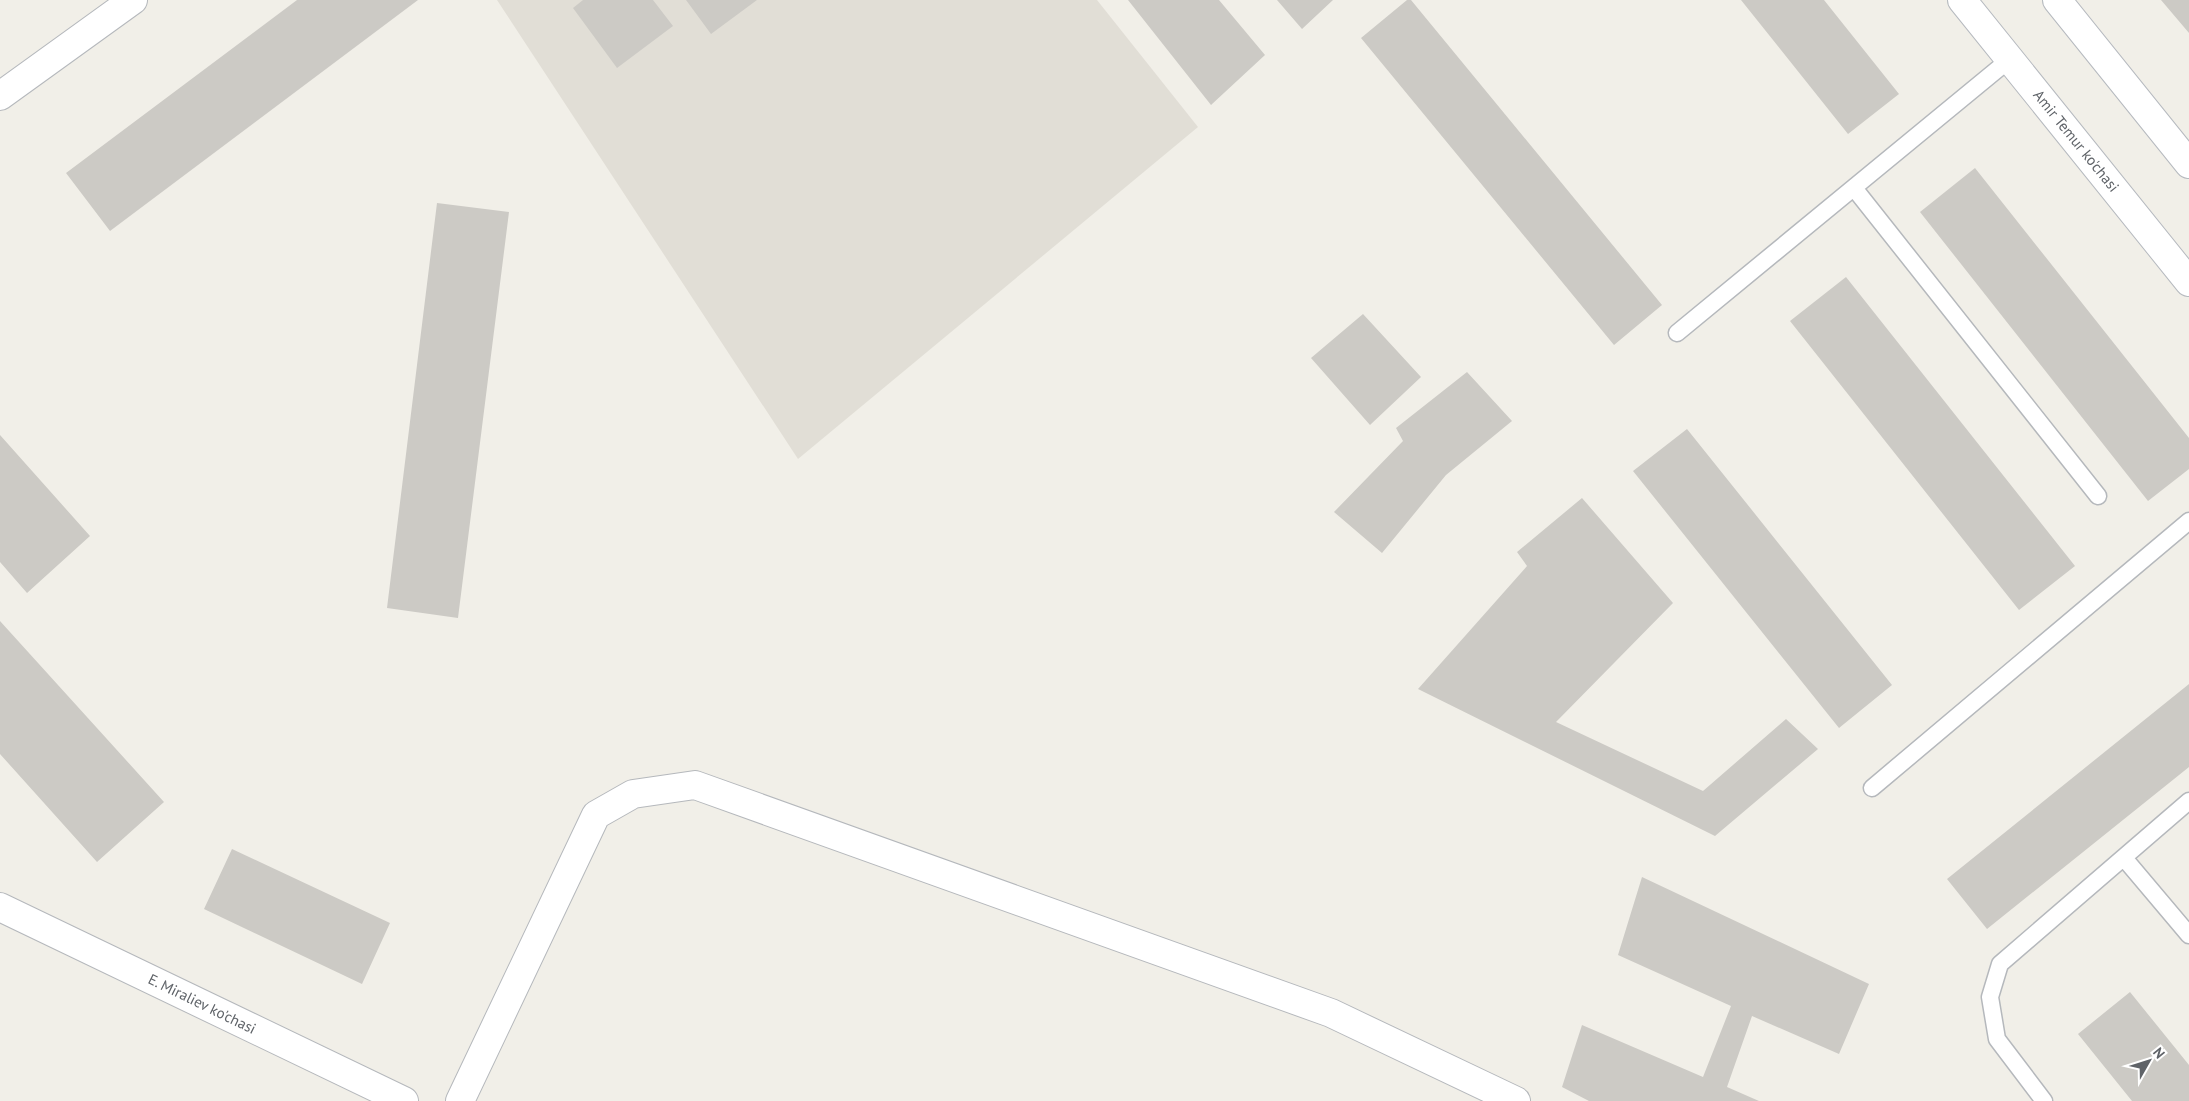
<svg xmlns="http://www.w3.org/2000/svg" width="2189" height="1101" font-family="'PT Sans',sans-serif">
<rect width="100%" height="100%" fill="#f1efe8"/>
<path fill="#e1ded6" d="M497,0h600l101,127 -400,332z"/>
<path fill="#cccac5" d="M297,0h121l-308,231 -44,-58z
M583,0h70l20,26 -56,42 -44,-60z
M686,0h71l-46,34z
M1128,0h91l46,55 -54,50z
M1277,0h56l-31,29z
M1407,0h4l251,305 -48,40 -253,-307z
M1741,0h83l75,94 -51,40z
M2161,0h28v33z
M1975,168l214,270v31l-41,32 -228,-289z
M437,203l72,9 -51,406 -71,-10z
M1846,277l229,289 -56,44 -229,-289z
M1363,314l58,63 -51,48 -59,-67z
M1467,372l45,49 -66,54 -64,78 -48,-41 69,-71 -7,-13z
M1687,429l205,256 -53,43 -206,-257z
M0,435l90,101 -63,57 -27,-31z
M1582,498l91,105 -117,119 147,69 83,-72 32,30 -103,87 -297,-147 109,-123 -10,-14z
M0,621l164,181 -67,60 -97,-108z
M2189,684v83l-202,162 -40,-50z
M232,849l158,74 -28,61 -158,-75z
M1642,877l227,107 -30,70 -87,-38 -25,71 32,14h-170l-27,-14 20,-62 121,52 28,-71 -113,-51z
M2130,992l59,73v36h-57l-54,-67z"/>
<g fill="none" stroke-linecap="round" stroke-linejoin="round">
<defs>
<path id="service" d="M1854,188l244,308
M1677,333l333,-274
M1872,788l317,-267
M2124,858l65,77
M2044,1101l-47,-62 -7,-42 10,-33 189,-163"/>
<path id="minor" d="M460,1101l136,-286 37,-21 62,-9 636,228 185,88"/>
<path id="tertiary" d="M0,96l133,-96
M0,907l404,194"/>
<path id="secondary" d="M1962,0l227,282
M2057,0l132,164"/>
</defs>
<use href="#service" stroke="#b5b8bc" stroke-width="19"/>
<use href="#minor" stroke="#b5b8bc" stroke-width="30"/>
<use href="#tertiary" stroke="#b5b8bc" stroke-width="30"/>
<use href="#secondary" stroke="#b6babf" stroke-width="30"/>
<use href="#service" stroke="#fff" stroke-width="16"/>
<use href="#minor" stroke="#fff" stroke-width="28"/>
<use href="#tertiary" stroke="#fff" stroke-width="28"/>
<use href="#secondary" stroke="#fff" stroke-width="28"/>
</g>
<g text-anchor="middle" stroke-width="5" stroke-linejoin="round" paint-order="stroke">
<g font-size="15" fill="#5f6368" stroke="#fff">
<text transform="translate(2076 141) rotate(51)" y="5">Amir Temur ko'chasi</text>
<text transform="translate(202 1004) rotate(26)" y="5">E. Miraliev ko'chasi</text>
</g>
</g>
<g transform="translate(2149 1061) rotate(51)" stroke="#ffffff" stroke-width="4" paint-order="stroke">
<path d="M0-4L9 19L0 12L-9 19Z" fill="#5f6368"/>
<text y="-8" font-size="14" font-weight="bold" text-anchor="middle" fill="#5f6368">N</text>
</g>
</svg>
